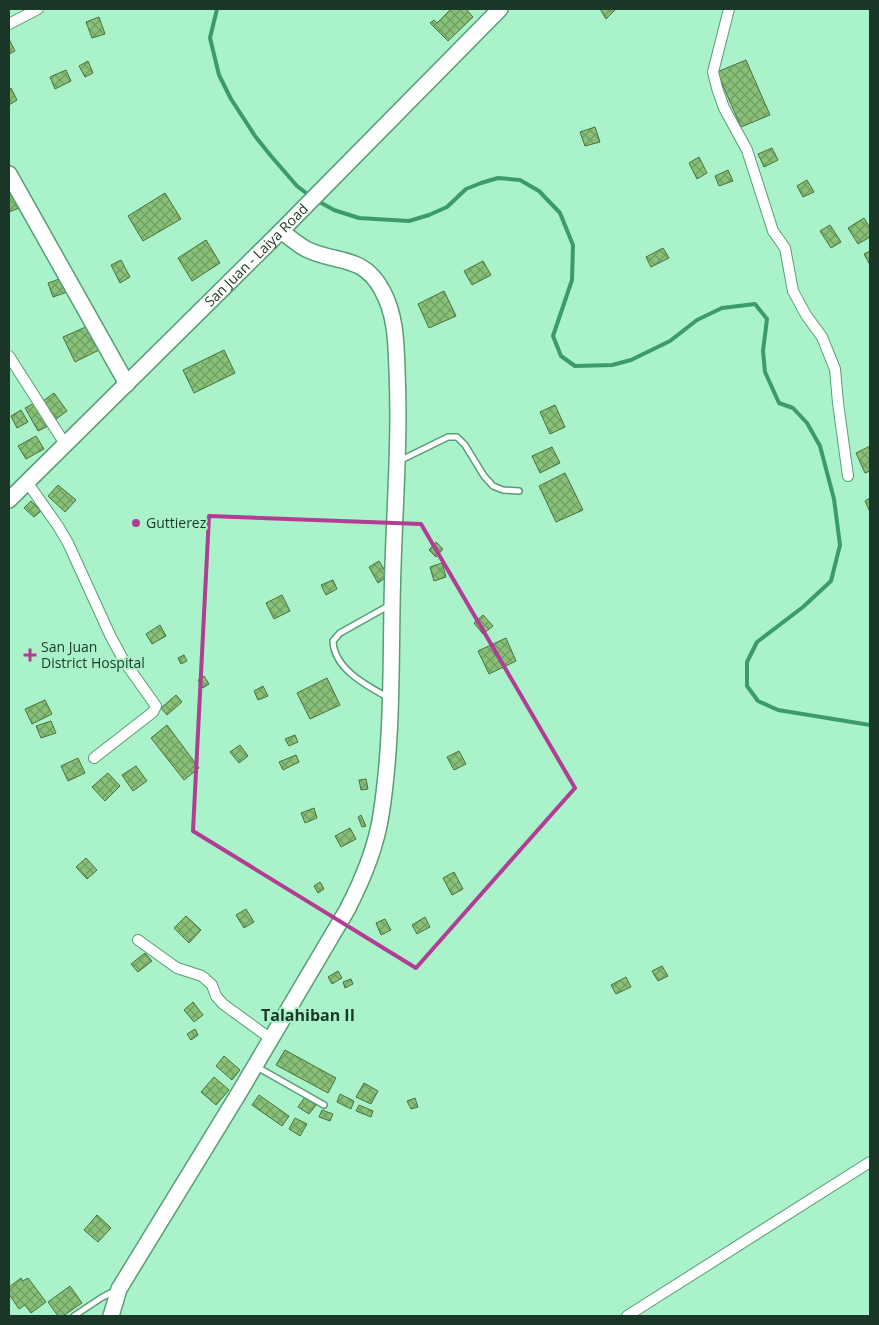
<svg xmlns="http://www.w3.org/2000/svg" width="879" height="1325" font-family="'Open Sans',sans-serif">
<defs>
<pattern id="building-cross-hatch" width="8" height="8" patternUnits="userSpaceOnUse" patternTransform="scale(1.25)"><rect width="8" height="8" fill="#89c078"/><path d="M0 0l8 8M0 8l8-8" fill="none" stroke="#6f9d62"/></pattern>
</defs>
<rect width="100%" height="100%" fill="#aaf2c9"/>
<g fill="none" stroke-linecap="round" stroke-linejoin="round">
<path stroke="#3c9b6c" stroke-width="4" d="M217,9l-7,29 9,37 12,24 24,37 16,20 26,30 13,10
M316,200l18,10 25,8 50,3 20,-6 18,-8 19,-18 15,-6 17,-5 22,2 19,11 21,22 13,32 -1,35 -19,56 8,20 14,10 37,-1 19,-5 39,-19 27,-21 25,-12 33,-4 12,15 -4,32 2,21 14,31 14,5 14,15 13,23 14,53 6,46 -9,36 -28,26 -46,35 -10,20v24l11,15 20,9 92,15"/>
</g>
<path fill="url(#building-cross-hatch)" stroke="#4a723d" d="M451,9h15l7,8 -25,24 -18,-18 4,-3 3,3z
M600,9h16l-10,10z
M99,17l6,17 -13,4 -6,-16z
M9,39l6,12 -6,3z
M746,60l24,55 -29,12 -24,-55z
M88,61l5,12 -8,4 -6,-11z
M66,70l5,11 -16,8 -5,-12z
M11,88l6,12 -8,5v-15z
M595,127l5,15 -15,4 -5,-14z
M772,148l6,12 -14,7 -6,-13z
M699,157l8,16 -10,6 -8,-16z
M728,170l5,11 -14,5 -4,-10z
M807,180l7,12 -11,5 -6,-11z
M9,186h1l9,22 -10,4z
M165,193l16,26 -38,22 -15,-25z
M864,218l6,10v9l-12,7 -10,-16z
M830,225l11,17 -10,6 -11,-17z
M206,240l14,23 -28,18 -14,-23z
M663,248l6,10 -18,9 -5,-10z
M870,251v14l-6,-11z
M121,260l9,17 -10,6 -9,-18z
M483,261l8,14 -19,10 -8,-14z
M65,277l5,14 -17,6 -5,-14z
M444,291l12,25 -27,12 -11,-24z
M88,326l11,24 -24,12 -12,-25z
M224,350l11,23 -41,20 -11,-23z
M54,393l13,18 -11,8 -13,-18z
M36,402l12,24 -10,5 -13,-23z
M555,405l10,22 -15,7 -10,-22z
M21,410l7,12 -11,6 -6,-12z
M36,436l8,13 -18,10 -8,-13z
M870,446v25l-5,2 -9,-20z
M552,447l8,16 -20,10 -8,-17z
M565,473l18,37 -27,12 -17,-36z
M58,485l18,15 -11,12 -17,-16z
M870,498v14l-5,-11z
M31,501l10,10 -7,6 -10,-9z
M436,542l7,7 -7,8 -7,-7z
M379,561l9,15 -10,7 -9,-16z
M442,563l4,14 -12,4 -4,-14z
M333,580l4,9 -11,6 -5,-10z
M282,595l8,16 -16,8 -8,-16z
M483,615l10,11 -10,8 -9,-11z
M160,625l6,11 -14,8 -6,-10z
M506,638l10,23 -27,13 -11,-23z
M184,655l3,6 -6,3 -3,-6z
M204,676l5,8 -6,4 -5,-8z
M327,678l13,27 -30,14 -13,-26z
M263,686l5,10 -10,4 -4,-9z
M176,695l6,7 -15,13 -6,-7z
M45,700l7,14 -20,10 -7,-15z
M51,721l5,12 -15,5 -5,-12z
M167,725l32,43 -15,12 -33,-42z
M295,735l3,7 -9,4 -4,-7z
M240,745l8,11 -9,7 -9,-11z
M459,751l7,13 -12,6 -7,-13z
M296,755l3,7 -16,8 -4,-8z
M78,758l7,15 -17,8 -7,-15z
M136,766l11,15 -14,10 -11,-16z
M108,773l12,13 -15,15 -13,-14z
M366,779l2,10 -7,1 -2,-10z
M314,808l3,10 -12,5 -4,-10z
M361,815l5,11 -4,1 -4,-10z
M350,828l6,11 -15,8 -6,-11z
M86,858l11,12 -10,9 -11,-12z
M454,872l9,17 -11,6 -9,-17z
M320,882l4,7 -6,4 -4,-7z
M246,909l8,13 -10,6 -8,-13z
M186,916l15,14 -12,13 -15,-15z
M425,917l5,10 -13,7 -5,-9z
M385,919l6,11 -10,5 -5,-12z
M145,953l7,8 -14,11 -7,-8z
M662,966l6,10 -10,5 -6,-10z
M338,971l4,7 -10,6 -4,-7z
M626,977l5,10 -15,7 -5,-9z
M351,979l2,5 -8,4 -2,-6z
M193,1002l10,13 -9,7 -10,-12z
M195,1029l3,6 -7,5 -4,-6z
M285,1050l51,28 -8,15 -52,-28z
M224,1056l16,14 -8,10 -16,-14z
M214,1077l15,13 -13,15 -15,-13z
M364,1083l14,8 -7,13 -15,-7z
M340,1094l14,7 -3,8 -14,-7z
M259,1095l30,21 -7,10 -30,-21z
M305,1097l11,8 -7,9 -11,-7z
M415,1098l3,9 -7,2 -4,-8z
M359,1105l14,6 -2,6 -15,-6z
M322,1110l11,4 -3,7 -11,-4z
M295,1118l12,6 -7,12 -11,-7z
M97,1215l14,13 -13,14 -14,-12z
M21,1278l2,3 5,-3 18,24 -15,11 -6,-8 -6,4 -10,-15v-7z
M70,1286l12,17 -19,13h-5l-10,-14z"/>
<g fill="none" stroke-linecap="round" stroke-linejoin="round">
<defs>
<path id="lane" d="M399,461l49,-24h9l8,8 19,31 9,10 10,4 16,1
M389,698c-22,-12 -55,-29 -56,-57l7,-8 50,-28
M257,1067l67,38
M74,1316l27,-18 15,-8"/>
<path id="street" d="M729,9l-16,63 4,16 7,20 23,42 26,81 12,17 8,43 13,24 16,22 13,32 3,34 10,73
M9,24l29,-15
M9,356l56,88
M27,482l31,44 10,17 42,92 14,26 32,45 -3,6 -59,46
M138,940l39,28 25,8 10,9 4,11 7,8 48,35
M627,1316l243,-154"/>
<g id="secondary">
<path d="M9,174l118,210"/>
<path id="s1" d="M9,500l272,-269 219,-222"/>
<path d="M111,1316l8,-27 120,-196 108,-183c15,-29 29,-62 34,-95 13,-83 9,-165 12,-249 2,-65 7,-130 4,-196 -1,-27 -1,-55 -15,-80 -19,-36 -46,-26 -76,-41 -9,-5 -17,-12 -25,-18"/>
</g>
</defs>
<use href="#lane" stroke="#579d77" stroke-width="8"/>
<use href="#street" stroke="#579d77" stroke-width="12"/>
<use href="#secondary" stroke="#579d77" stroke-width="18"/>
<use href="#lane" stroke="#fff" stroke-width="5"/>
<use href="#street" stroke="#fff" stroke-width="10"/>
<use href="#secondary" stroke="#fff" stroke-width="15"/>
</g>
<path fill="none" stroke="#b13d95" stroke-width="4" stroke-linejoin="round" d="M209,516l212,8 154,264 -159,180 -223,-137z"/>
<g fill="#b13d95" stroke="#aaf2c9" stroke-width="2">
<circle cx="136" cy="523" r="5"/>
<path d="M27.5 647.5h5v5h5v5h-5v5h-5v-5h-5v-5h5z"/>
</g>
<g text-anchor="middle" stroke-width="4" stroke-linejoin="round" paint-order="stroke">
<g font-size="14" fill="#1a3727" stroke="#aaf2c9">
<text dy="5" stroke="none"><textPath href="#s1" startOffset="348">San Juan - Laiya Road</textPath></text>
</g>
<g font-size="14" fill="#1a3727" stroke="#aaf2c9" text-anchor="start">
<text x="146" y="528">Guttierez</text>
<text x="41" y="652">San Juan<tspan x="41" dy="16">District Hospital</tspan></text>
</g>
<g font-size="16" font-weight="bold" fill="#1a3727" stroke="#aaf2c9">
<text x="308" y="1021">Talahiban II</text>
</g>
</g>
<rect width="879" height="1325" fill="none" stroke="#1a3727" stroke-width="20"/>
</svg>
